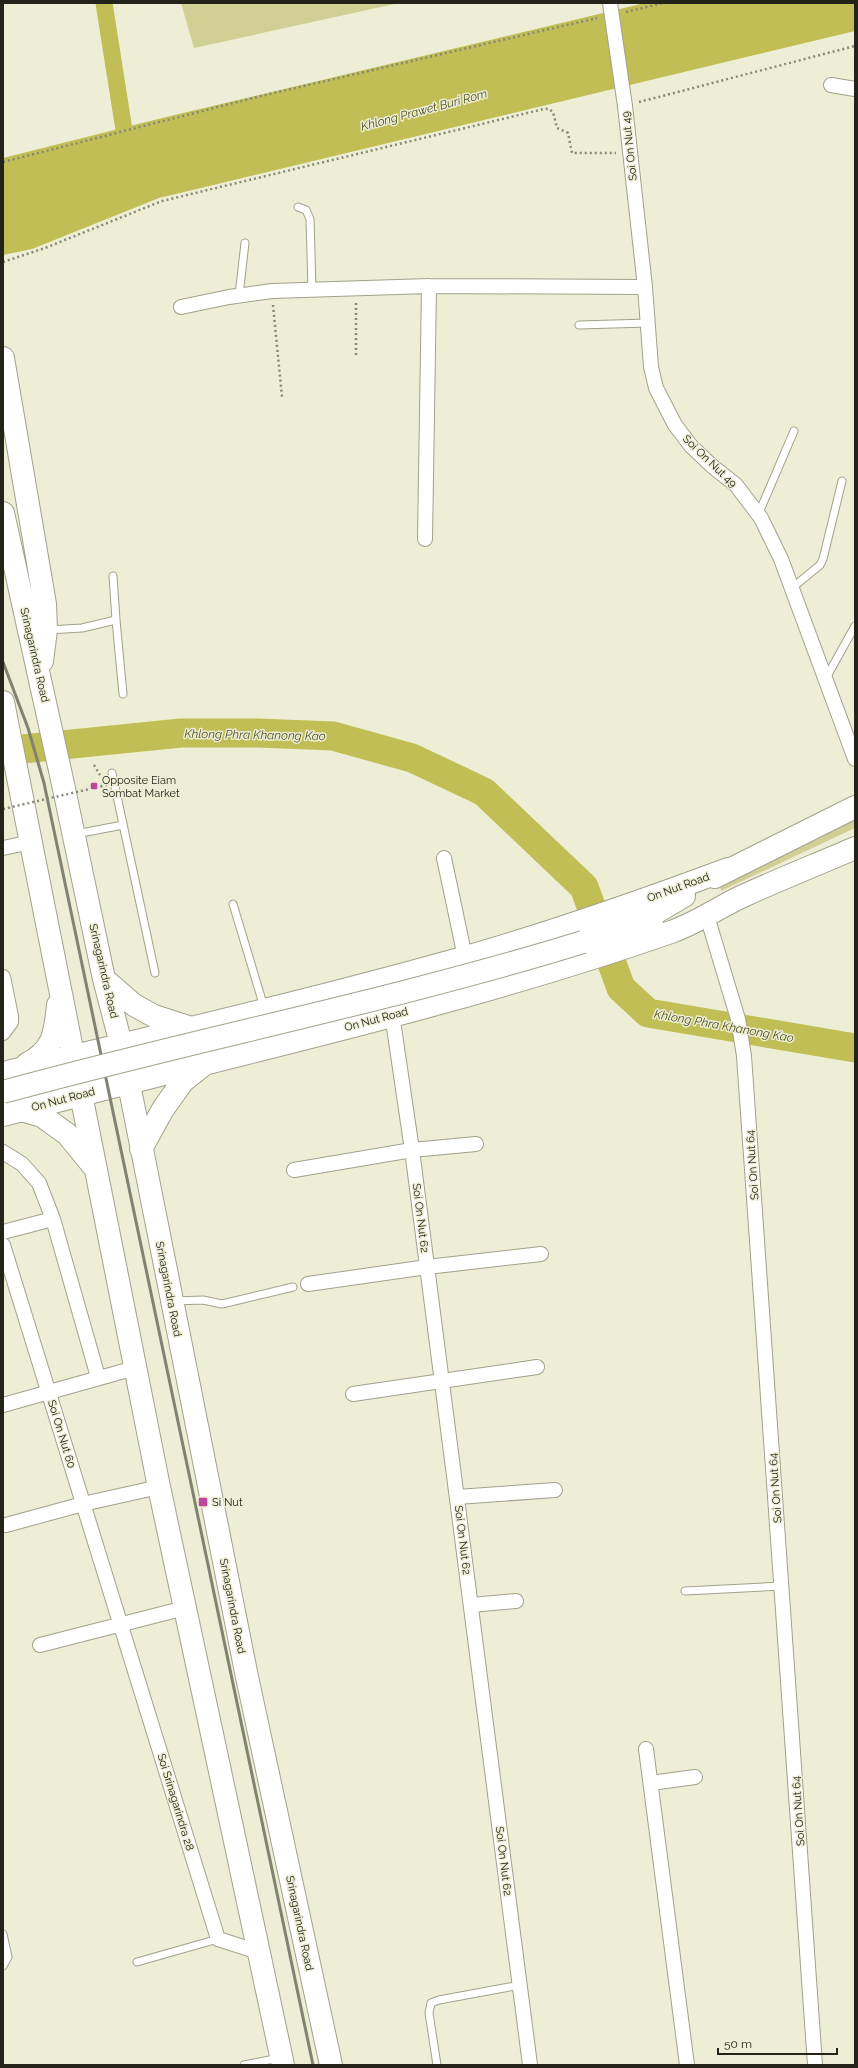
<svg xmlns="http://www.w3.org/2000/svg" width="858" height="2068" font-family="Raleway,sans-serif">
<rect width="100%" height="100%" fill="#edeed5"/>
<path fill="#d0cf94" d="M181,3h218l-205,45z
M855,819v9l-134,63 -1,-5z"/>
<path fill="#c0be54" d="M645,3h210v28l-696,167 -127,51 -29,6v-97l155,-39z"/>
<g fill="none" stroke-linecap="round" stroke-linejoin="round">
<path stroke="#c0be54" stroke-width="17" d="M104,3l23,146"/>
<path stroke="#c0be54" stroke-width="29" d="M3,751l178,-18h77l75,3 79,22 72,34 100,95 37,101 27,25 207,35"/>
<defs>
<path id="service" d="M298,207l8,3 4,9 2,71
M239,295l6,-52
M579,325l69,-2
M758,515l36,-84
M792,588l28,-23 3,-6 19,-78
M116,620l7,74
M48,630l34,-2 34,-8 -3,-44
M826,678l29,-52
M112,773l43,200
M76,834l47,-9
M233,904l31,103
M174,1301l29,-1 19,4 71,-17
M685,1591l96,-5
M3,1934l5,23 -5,9
M137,1962l81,-23
M244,2065l35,-7
M437,2065l-8,-52 2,-10 8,-3 81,-15"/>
<path id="minor" d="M610,3l15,103 20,181 6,80 5,21 19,37 16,21 21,20 24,19 25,33 20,41 74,200
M831,85l24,4
M181,307l48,-10 43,-6 157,-5 216,1
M425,539l4,-253
M3,848l28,-6
M444,858l21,99
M707,916l31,103 6,37 71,1009
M3,977l8,39v6l-8,11
M392,1014l20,136 118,915
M3,1152l19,12 17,19 14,36 45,158
M294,1170l118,-20 64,-6
M3,1232l50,-13
M3,1245l215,694 41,13
M308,1284l119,-17 114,-13
M353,1394l184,-27
M3,1405l132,-37
M457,1497l98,-7
M6,1525l77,-21 76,-17
M471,1605l45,-4
M40,1645l145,-37
M646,1749l41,316
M651,1783l44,-6"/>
<path id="primary" d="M3,358l42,246 1,26 -4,31
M3,513l60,271 41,195 17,65 126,633 84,388
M3,702l156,785 124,578
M715,877l140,-70
M638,923l46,-27
M583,942l69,-22
M104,979l30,26 20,11 37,12
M27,1064c27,-14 28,-31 31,-59
M3,1073c155,-37 310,-73 463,-116 88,-25 176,-56 262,-88
M21,1110l21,6 25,18 27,33
M3,1115c223,-59 450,-107 668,-183 26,-9 48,-25 72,-36 37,-17 75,-32 112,-48
M141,1149l22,-40 20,-28 19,-15"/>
</defs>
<use href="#service" stroke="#a2a28c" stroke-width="9"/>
<use href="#minor" stroke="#a2a28c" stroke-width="16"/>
<use href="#primary" stroke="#a2a28c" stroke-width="24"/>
<path stroke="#887" stroke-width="2.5" stroke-dasharray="2 3" stroke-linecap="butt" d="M626,12l37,-9
M639,102l216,-56
M3,162l258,-66 336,-78
M3,262l42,-14 117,-47 382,-92h5l4,3 4,16 11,5 4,20h44
M356,303v53
M273,305l9,92
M94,765l6,10"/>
<use href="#service" stroke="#fff" stroke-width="7"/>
<use href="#minor" stroke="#fff" stroke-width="14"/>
<use href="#primary" stroke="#fff" stroke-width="22"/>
<path stroke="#818271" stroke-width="3" d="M3,662l25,66 16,55 269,1282"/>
<defs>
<path id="primary-bridge" d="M3,1092c193,-53 389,-91 580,-150"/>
</defs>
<use href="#primary-bridge" stroke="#a2a28c" stroke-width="24" stroke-linecap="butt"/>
<path stroke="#887" stroke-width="2.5" stroke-dasharray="2 3" stroke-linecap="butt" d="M3,809l104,-24"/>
<use href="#primary-bridge" stroke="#fff" stroke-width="22"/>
</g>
<g fill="#be489e" stroke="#edeed5" stroke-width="1.5">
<rect x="90" y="782" width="8" height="8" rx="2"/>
<rect x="198" y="1497" width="10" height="10" rx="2"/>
</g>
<g text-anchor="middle" stroke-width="3" stroke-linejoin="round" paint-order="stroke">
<g font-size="11" fill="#23231a" stroke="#edeed5">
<text transform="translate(629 146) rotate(-96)" y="4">Soi On Nut 49</text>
<text transform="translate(710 461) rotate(44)" y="4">Soi On Nut 49</text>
<text transform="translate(35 655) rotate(77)" y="4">Srinagarindra Road</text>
<text transform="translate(678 887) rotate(-20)" y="4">On Nut Road</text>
<text transform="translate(104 971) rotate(77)" y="4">Srinagarindra Road</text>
<text transform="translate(376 1019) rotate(-15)" y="4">On Nut Road</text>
<text transform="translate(63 1099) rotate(-15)" y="4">On Nut Road</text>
<text transform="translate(752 1165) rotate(-94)" y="4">Soi On Nut 64</text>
<text transform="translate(421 1218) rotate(83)" y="4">Soi On Nut 62</text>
<text transform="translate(169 1289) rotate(79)" y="4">Srinagarindra Road</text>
<text transform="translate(62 1434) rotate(73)" y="4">Soi On Nut 60</text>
<text transform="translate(775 1488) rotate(-94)" y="4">Soi On Nut 64</text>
<text transform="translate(463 1540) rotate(83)" y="4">Soi On Nut 62</text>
<text transform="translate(233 1606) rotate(79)" y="4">Srinagarindra Road</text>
<text transform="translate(176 1802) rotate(73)" y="4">Soi Srinagarindra 28</text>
<text transform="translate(798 1811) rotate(-94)" y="4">Soi On Nut 64</text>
<text transform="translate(504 1861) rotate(83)" y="4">Soi On Nut 62</text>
<text transform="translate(300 1923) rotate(78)" y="4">Srinagarindra Road</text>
</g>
<g font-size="11" fill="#23231a" stroke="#edeed5" text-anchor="start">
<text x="102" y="784">Opposite Eiam<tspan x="102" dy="13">Sombat Market</tspan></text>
<text x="212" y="1506">Si Nut</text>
</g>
<g font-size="12" font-style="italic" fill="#515125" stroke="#edeed5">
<text transform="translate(424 110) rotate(-15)" y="4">Khlong Prawet Buri Rom</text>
<text transform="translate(255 735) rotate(1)" y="4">Khlong Phra Khanong Kao</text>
<text transform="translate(724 1026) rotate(10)" y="4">Khlong Phra Khanong Kao</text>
</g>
</g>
<rect width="858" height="2068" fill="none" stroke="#23231a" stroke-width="8"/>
<path d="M718 2048v6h119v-6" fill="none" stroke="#23231a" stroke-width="2"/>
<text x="724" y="2048" font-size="12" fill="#23231a" stroke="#edeed5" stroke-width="3" paint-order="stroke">50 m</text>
</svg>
